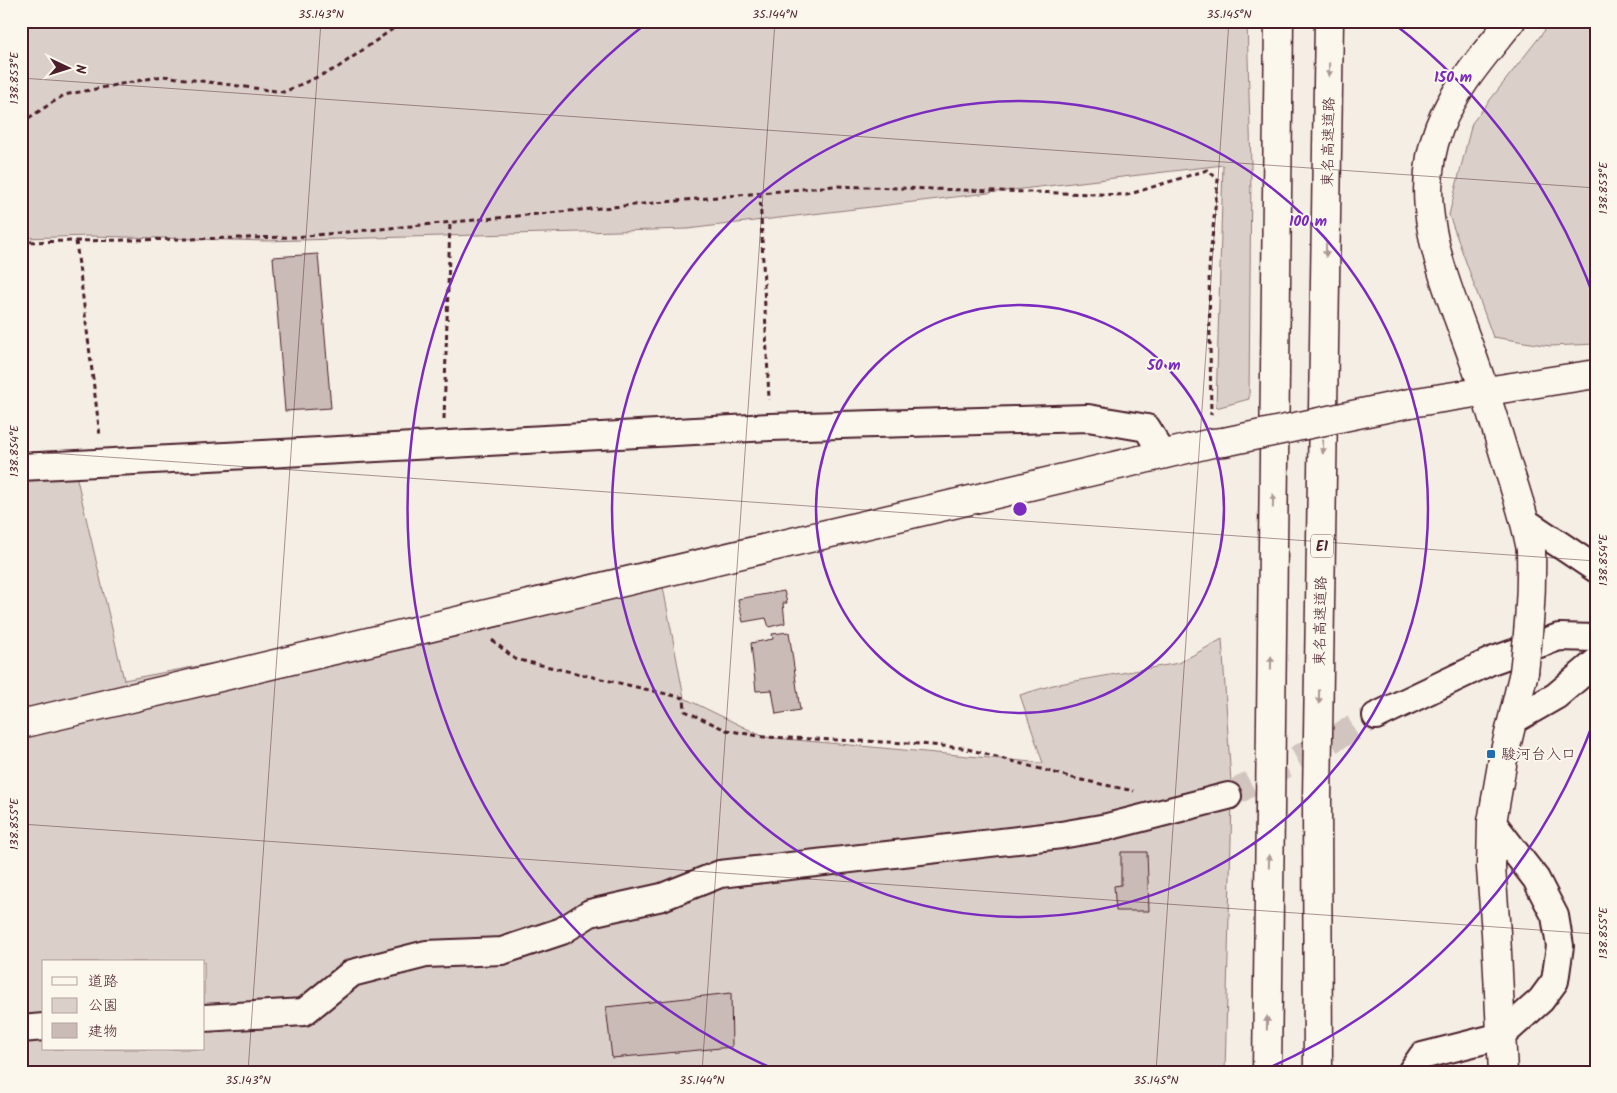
<svg xmlns="http://www.w3.org/2000/svg" width="1617" height="1093" font-family="Kalam,'Klee One',sans-serif">
<rect width="100%" height="100%" fill="#f4eee4"/>
<filter id="ink" filterUnits="userSpaceOnUse"><feTurbulence type="fractalNoise" baseFrequency=".02" numOctaves="2"/><feDisplacementMap in="SourceGraphic" scale="10" xChannelSelector="R" yChannelSelector="G"/><feConvolveMatrix kernelMatrix="1 2 1 2 8 2 1 2 1" color-interpolation-filters="sRGB"/></filter>
<g filter="url(#ink)">
<path fill="#dbd0c9" stroke="#92787a" fill-rule="evenodd" d="M21,21h1226l4,144 -2,234 -33,9 7,-243 -536,64 -421,12 -175,-5 -70,2z
M1552,21h44v323l-46,2 -57,-9 -44,-122 23,-92z
M76,475l48,205 218,-41 321,-52 21,111 80,39 279,26 -23,-68 33,-10 126,-22 43,-24 10,160 -7,273h-1204v-594zM44,962h160v87h-160z"/>
<path fill="#cabbb6" stroke="#4a1f2b" d="M318,254l13,154 -46,3 -12,-154z
M784,591l3,12h-4l2,20 -16,4 -3,-9 -23,4 -5,-23z
M789,632l11,78 -24,4 -4,-24 -16,1 -5,-48 22,-4 -1,-5z
M1121,852h26l2,59h-33l-2,-25 7,-1z
M731,993l1,54 -120,11 -6,-51z"/>
<g fill="none" stroke-linecap="round" stroke-linejoin="round">
<path stroke="#d2c5bf" stroke-width="26" stroke-dasharray="26 13" stroke-linecap="butt" d="M1228,796l148,-80"/>
<defs>
<path id="street" d="M21,467l749,-40 318,-9 59,10 16,27
M1526,522l70,47
M1376,716l115,-55 68,-24 37,1
M1514,720l42,-24 40,-34
M204,1018l100,-6 48,-39 74,-19 76,-3 60,-20 28,-18 72,-16 58,-23 341,-39 46,-8 121,-31
M21,1029l23,-2
M1411,1072l11,-16 79,-20 40,-36 14,-19 5,-35 -5,-30 -19,-37 -44,-57"/>
<path id="secondary" d="M1511,21c-27,34 -56,66 -72,107 -30,79 8,156 34,230 13,36 24,72 35,109 9,28 18,54 23,83
M1410,403l186,-29
M21,724l1191,-281 12,-1
M1503,1072l-7,-139 -5,-65 1,-46 11,-63 21,-87"/>
<path id="highway" d="M1267,1072l12,-1051
M1318,1072l-1,-272 12,-779"/>
</defs>
<use href="#street" stroke="#4a1f2b" stroke-width="30"/>
<use href="#secondary" stroke="#4a1f2b" stroke-width="31"/>
<use href="#highway" stroke="#4a1f2b" stroke-width="31"/>
<path stroke="#4a1f2b" stroke-width="3" stroke-dasharray="5 4" stroke-linecap="butt" d="M21,123l43,-28 99,-19 121,16 53,-24 67,-47
M760,193l9,207
M76,241l24,195
M21,242l274,-5 539,-51 293,9 80,-25 11,9 -9,89 2,147
M444,419l6,-197
M492,640l23,19 169,39 1,13 41,19 38,7 144,6 56,5 113,31 57,12"/>
<use href="#street" stroke="#fbf7ec" stroke-width="26"/>
<use href="#secondary" stroke="#fbf7ec" stroke-width="28"/>
<use href="#highway" stroke="#fbf7ec" stroke-width="28"/>
<defs>
<path id="secondary-bridge" d="M1224,442l186,-39
M1524,672c5,-40 8,-80 7,-122"/>
</defs>
<use href="#secondary-bridge" stroke="#4a1f2b" stroke-width="31" stroke-linecap="butt"/>
<use href="#secondary-bridge" stroke="#fbf7ec" stroke-width="28"/>
</g>
<defs><path id="oneway-solid" d="M-6-.8H1V-3.2L6.5 0L1 3.2V.8H-6Z" transform="scale(1.25)"/></defs>
<g fill="#ab9695">
<use href="#oneway-solid" transform="translate(1329 70) rotate(91)"/>
<use href="#oneway-solid" transform="translate(1326 250) rotate(91)"/>
<use href="#oneway-solid" transform="translate(1323 447) rotate(91)"/>
<use href="#oneway-solid" transform="translate(1273 501) rotate(-89)"/>
<use href="#oneway-solid" transform="translate(1271 663) rotate(-89)"/>
<use href="#oneway-solid" transform="translate(1319 697) rotate(91)"/>
<use href="#oneway-solid" transform="translate(1269 861) rotate(-89)"/>
<use href="#oneway-solid" transform="translate(1267 1023) rotate(-89)"/>
</g>
</g>
<path fill="none" stroke="#4a1f2b" stroke-width="1" stroke-opacity="0.45" d="M21,78l1575,110M21,451l1575,110M21,824l1575,110M248,1072l73,-1051M702,1072l73,-1051M1156,1072l73,-1051"/>
<g fill="none" stroke="#7b2cbf" stroke-width="2.5">
<circle cx="1020" cy="509" r="204"/>
<circle cx="1020" cy="509" r="408"/>
<path d="M1595 718A612 612 0 0 1 1264 1070M776 1070A612 612 0 0 1 647 23M1393 23A612 612 0 0 1 1595 300"/>
</g>
<rect fill="#1f6fb2" stroke="#fbf7ec" stroke-width="2" x="1486" y="749" width="10" height="10" rx="2.5"/>
<g text-anchor="middle" stroke-width="4" stroke-linejoin="round" paint-order="stroke">
<rect fill="#fbf7ec" stroke="#7f6065" stroke-width="1" x="1311" y="534.5" width="22" height="23" rx="4"/>
<g font-size="14" font-weight="bold" fill="#4a1f2b">
<text x="1322" y="551">E1</text>
</g>
<g font-size="15" fill="#4a1f2b" stroke="#fbf7ec">
<text transform="translate(1328 142) rotate(-89)" y="5">東名高速道路</text>
<text transform="translate(1320 621) rotate(-89)" y="5">東名高速道路</text>
</g>
<g font-size="15" fill="#4a1f2b" stroke="#fbf7ec" text-anchor="start">
<text x="1501" y="759">駿河台入口</text>
</g>
</g>
<circle cx="1020" cy="509" r="8" fill="#7b2cbf" stroke="#fbf7ec" stroke-width="2.5"/>
<g font-size="15" text-anchor="middle" font-weight="bold" fill="#7b2cbf" stroke="#fbf7ec" stroke-width="4" stroke-linejoin="round" paint-order="stroke">
<text x="1453" y="82">150 m</text>
<text x="1308" y="226">100 m</text>
<text x="1164" y="370">50 m</text>
</g>
<rect width="1617" height="1093" fill="none" stroke="#fbf7ec" stroke-width="55"/>
<rect x="42" y="960" width="162" height="90" fill="#fbf7ec" stroke="#b4a19f"/>
<rect x="52" y="977" width="25" height="8" fill="#fbf7ec" stroke="#b4a19f"/>
<text x="88" y="986" font-size="15" fill="#4a1f2b">道路</text>
<rect x="52" y="998" width="25" height="15" fill="#dbd0c9" stroke="#b4a19f"/>
<text x="88" y="1010" font-size="15" fill="#4a1f2b">公園</text>
<rect x="52" y="1023" width="25" height="15" fill="#cabbb6" stroke="#b4a19f"/>
<text x="88" y="1036" font-size="15" fill="#4a1f2b">建物</text>
<g transform="translate(68 68) rotate(94)" stroke="#fbf7ec" stroke-width="4" paint-order="stroke">
<path d="M0-4L9 19L0 12L-9 19Z" fill="#4a1f2b"/>
<text y="-8" font-size="14" font-weight="bold" text-anchor="middle" fill="#4a1f2b">N</text>
</g>
<rect x="28" y="28" width="1562" height="1038" fill="none" stroke="#4a1f2b" stroke-width="2"/>
<g font-size="12" text-anchor="middle" fill="#4a1f2b">
<text x="321" y="18">35.143°N</text>
<text x="775" y="18">35.144°N</text>
<text x="1229" y="18">35.145°N</text>
<text transform="translate(14 78) rotate(-90)" y="4">138.853°E</text>
<text transform="translate(1603 188) rotate(-90)" y="4">138.853°E</text>
<text transform="translate(14 451) rotate(-90)" y="4">138.854°E</text>
<text transform="translate(1603 560) rotate(-90)" y="4">138.854°E</text>
<text transform="translate(14 824) rotate(-90)" y="4">138.855°E</text>
<text transform="translate(1603 933) rotate(-90)" y="4">138.855°E</text>
<text x="248" y="1084">35.143°N</text>
<text x="702" y="1084">35.144°N</text>
<text x="1156" y="1084">35.145°N</text>
</g>
</svg>
